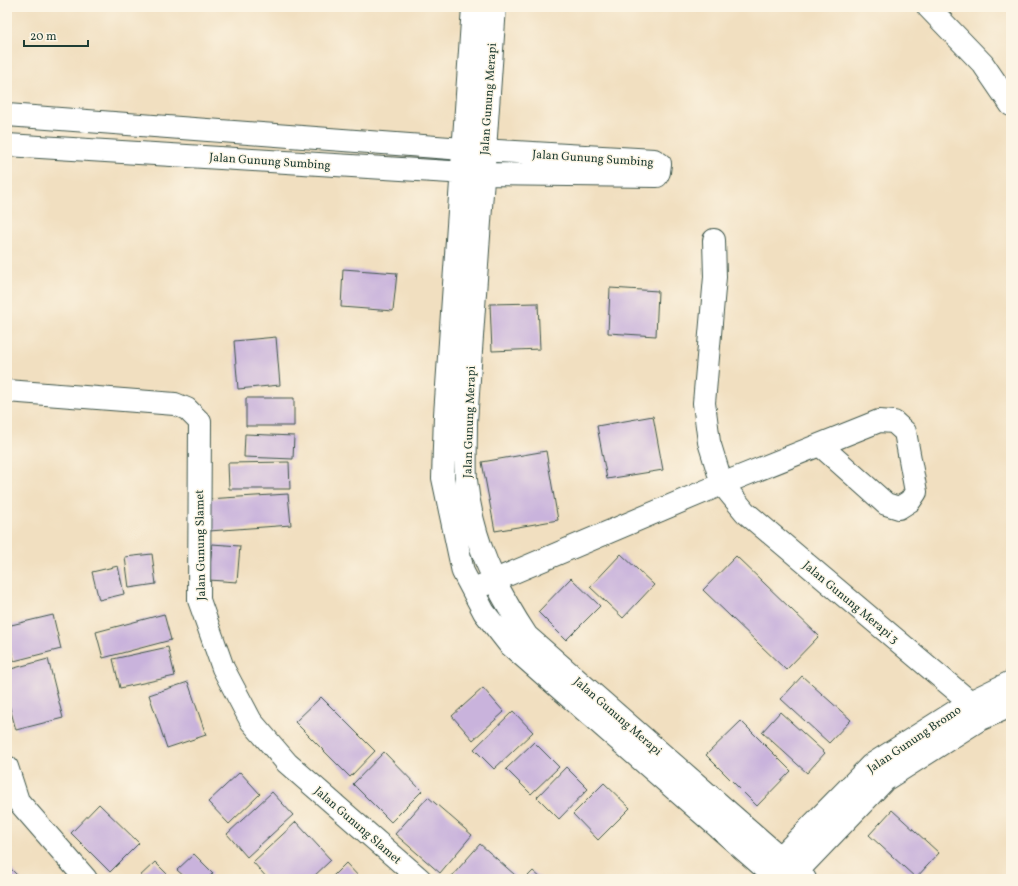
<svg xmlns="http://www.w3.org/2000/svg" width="1018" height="886" font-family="Vollkorn,serif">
<rect width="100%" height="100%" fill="#fcf5e5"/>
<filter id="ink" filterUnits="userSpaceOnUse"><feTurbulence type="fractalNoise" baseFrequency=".025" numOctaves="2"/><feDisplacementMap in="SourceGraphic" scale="8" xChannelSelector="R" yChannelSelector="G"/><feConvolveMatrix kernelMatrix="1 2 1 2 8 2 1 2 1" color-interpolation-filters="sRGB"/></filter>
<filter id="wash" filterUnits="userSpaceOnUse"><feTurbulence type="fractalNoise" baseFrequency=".012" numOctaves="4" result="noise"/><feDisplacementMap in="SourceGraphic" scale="16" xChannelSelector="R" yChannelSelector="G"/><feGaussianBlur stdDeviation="0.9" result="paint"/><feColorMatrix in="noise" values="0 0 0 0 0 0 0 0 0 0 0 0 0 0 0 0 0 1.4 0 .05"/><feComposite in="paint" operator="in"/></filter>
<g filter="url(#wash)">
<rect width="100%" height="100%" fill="#f1dfc0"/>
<g id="blocks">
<path fill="#c9b3dc" d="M343,269l54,4 -4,38 -52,-4z
M610,288l48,3 -2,45 -48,-3z
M538,303l2,46 -48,2 -2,-47z
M276,337l4,48 -42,4 -4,-48z
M246,398h48v28h-48z
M653,416l10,54 -56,9 -10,-53z
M245,434l49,2 -1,23 -49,-2z
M546,451l12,69 -63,11 -13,-69z
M289,462l1,27h-61l-1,-26z
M288,494l3,31 -82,6 -2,-32z
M212,544l28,2 -3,36 -28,-2z
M152,554l4,30 -27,4 -4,-31z
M621,554l33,31 -31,33 -33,-31z
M736,556l83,80 -33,34 -83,-80z
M118,566l6,28 -25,6 -7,-28z
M571,578l29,28 -34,34 -28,-28z
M164,614l7,26 -68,18 -7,-26z
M53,615l8,34 -47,12 -7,-27v-8z
M168,647l7,29 -55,12 -7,-29z
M48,659l15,59 -47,12 -9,-33v-27z
M802,676l49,44 -22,23 -48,-44z
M188,682l18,53 -39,13 -18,-53z
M483,688l21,24 -31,28 -21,-24z
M321,697l54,54 -25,26 -55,-55z
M513,711l20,21 -39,37 -20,-20z
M780,712l45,41 -18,20 -45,-41z
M741,721l50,50 -34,35 -51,-51z
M534,742l25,25 -28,27 -25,-25z
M384,752l38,39 -31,31 -38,-38z
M566,767l22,22 -29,30 -22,-22z
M240,772l20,22 -31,30 -21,-22z
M604,783l26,25 -32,32 -25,-26z
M272,792l21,23 -46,42 -20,-23z
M428,797l44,38 -32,38 -45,-39z
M99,804l40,39 -29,29 -39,-39z
M892,810l47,43 -23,25 -47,-43z
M296,822l35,38 -20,19h-43l-15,-17z
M480,844l35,31 -3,4h-56l-4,-3z
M194,854l19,19 -6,6h-20l-10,-9z
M155,862l17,17h-35z
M346,863l15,16h-31z
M7,865l14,14h-14z
M533,871l9,8h-17z"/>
</g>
</g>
<g filter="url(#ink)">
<use href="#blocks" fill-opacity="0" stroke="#3e5549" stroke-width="1"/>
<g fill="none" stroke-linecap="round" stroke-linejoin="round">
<defs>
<path id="minor" d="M473,7l-28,408 -2,63 20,94 21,40 25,32 268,235
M495,7l-29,415c0,19 -1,39 0,58 6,60 28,106 61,156l278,243
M928,7l55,57 28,41
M7,115l456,34 191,11 6,4 -1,8 -2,4 -174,-2 -476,-29
M714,240l1,37 -11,126 5,39 13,42 23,28 225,190 9,18
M7,391l168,13 12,5 13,13 -1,178 24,68 28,53 36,42 133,116
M481,586l241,-102 157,-63 15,1 11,10 11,60 -6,9 -11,7 -13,-4 -66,-59
M7,767l11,34 68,78
M770,868l101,-103 99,-63 41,-20
M790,879l95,-99 94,-60 32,-14"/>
</defs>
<use href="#minor" stroke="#3e5549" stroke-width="24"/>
<use href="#minor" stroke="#fff" stroke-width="22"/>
</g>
</g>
<g text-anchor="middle" stroke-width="3" stroke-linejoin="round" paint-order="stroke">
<g font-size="12" fill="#1f3d34" stroke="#fcf5e5">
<text transform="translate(488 99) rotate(-86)" y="4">Jalan Gunung Merapi</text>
<text transform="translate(593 158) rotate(4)" y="4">Jalan Gunung Sumbing</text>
<text transform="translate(270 161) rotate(4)" y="4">Jalan Gunung Sumbing</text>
<text transform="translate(469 422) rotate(-88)" y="4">Jalan Gunung Merapi</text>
<text transform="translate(200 545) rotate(-91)" y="4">Jalan Gunung Slamet</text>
<text transform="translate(851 602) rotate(40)" y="4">Jalan Gunung Merapi 3</text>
<text transform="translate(618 716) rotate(41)" y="4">Jalan Gunung Merapi</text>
<text transform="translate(914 739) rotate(-34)" y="4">Jalan Gunung Bromo</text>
<text transform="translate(358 825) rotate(41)" y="4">Jalan Gunung Slamet</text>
</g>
</g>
<rect width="1018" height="886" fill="none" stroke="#fcf5e5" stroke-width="24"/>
<path d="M24 40v6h64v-6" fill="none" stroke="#1f3d34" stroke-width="2"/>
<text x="30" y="40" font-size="12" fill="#1f3d34" stroke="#fcf5e5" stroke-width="3" paint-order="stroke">20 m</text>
</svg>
